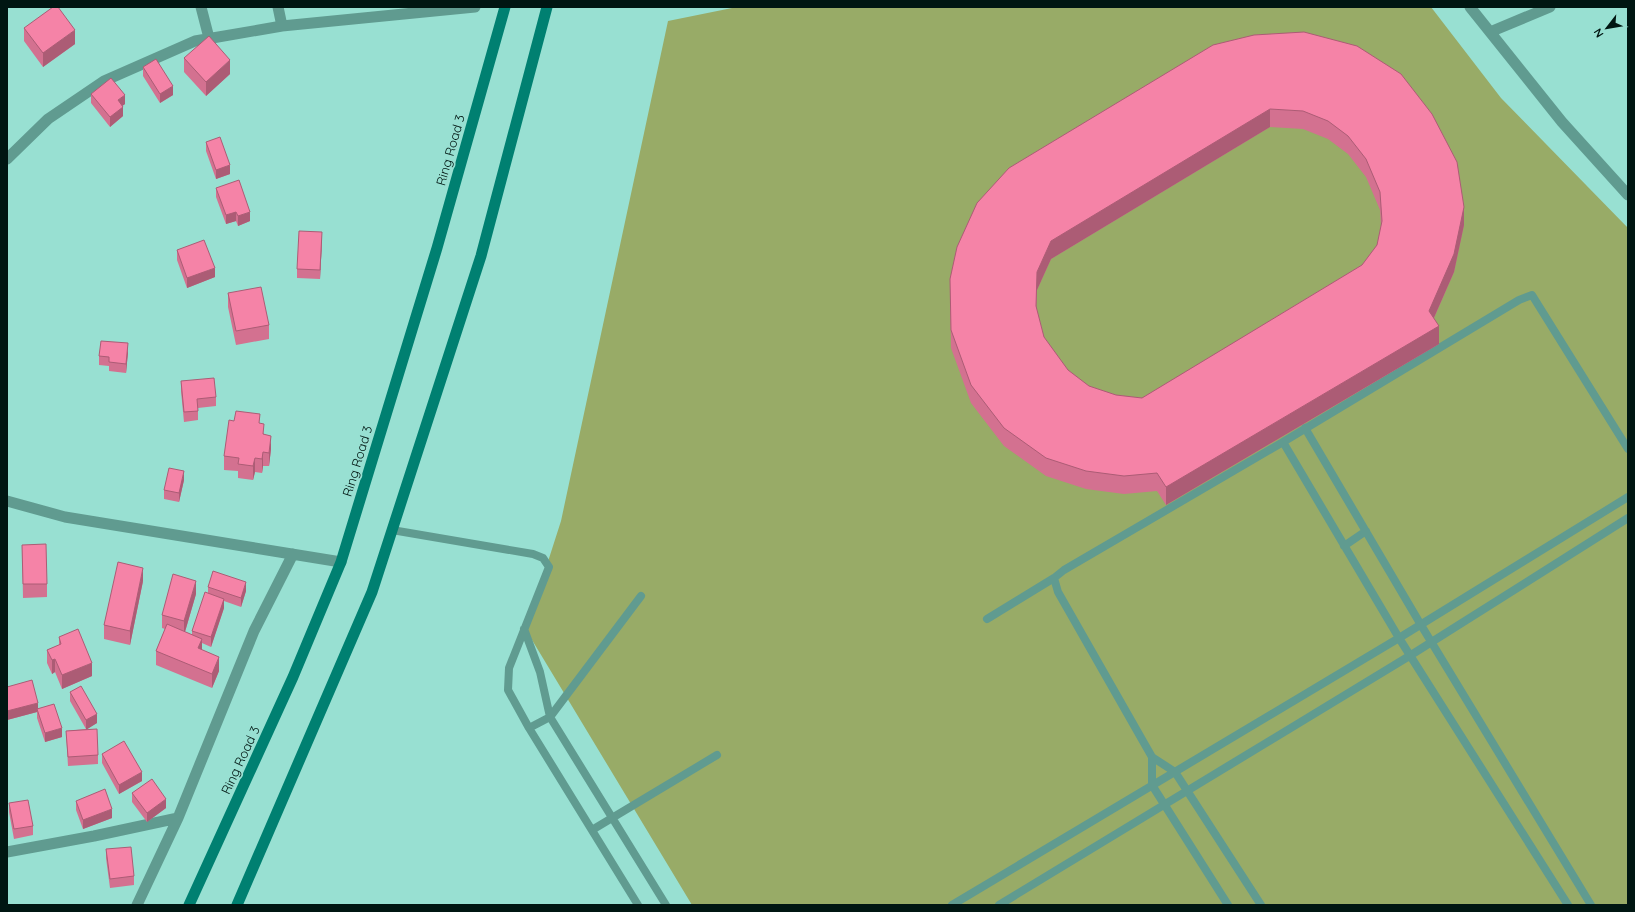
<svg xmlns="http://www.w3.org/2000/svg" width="1635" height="912" font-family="Quicksand,sans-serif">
<rect width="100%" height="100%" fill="#98e0d2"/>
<path fill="#98ab67" d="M737,7h694l70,91 127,130v677h-936l-166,-275 35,-109 107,-500z"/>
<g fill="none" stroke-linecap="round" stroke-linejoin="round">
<path stroke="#609b90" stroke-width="8" d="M1305,428l116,197 170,280
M1283,442l116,196 169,267
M392,530l141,24 10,4 6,9 -40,101 -1,22 21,38 109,177
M1344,546l22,-15
M1054,578l4,14 94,165 23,15 86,133
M987,619l67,-41 10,-8 219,-128 236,-142 13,-5 96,154
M524,629l16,43 10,45 116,188
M529,728l21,-11 91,-121
M1152,757v28l76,120
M592,830l125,-75
M952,905l447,-267 229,-141
M999,905l412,-250 217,-137"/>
<path stroke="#609b90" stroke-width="11" d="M201,7l8,31
M278,7l4,19
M1470,7l92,115 66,73
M1490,32l60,-25
M7,159l41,-40 56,-38 91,-40 87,-15 193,-19
M7,501l58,16 276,45
M7,852l87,-16 84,-18
M137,905l41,-87 76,-187 39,-77"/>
<path stroke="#008071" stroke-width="11" d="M189,905l104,-228 48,-115 96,-314 68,-241
M237,905l135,-313 109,-336 66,-249"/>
</g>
<path fill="#d37190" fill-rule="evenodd" d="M24,28l51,16 -32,23 -19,-26z
M1357,46l107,179 -10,47 -20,46 5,26 -273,161 -9,-14 -33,3 -38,-5 -40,-13 -42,-30 -33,-43 -20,-55 -1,-69zM1270,127l33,2 25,10 20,15 18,23 14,33 1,16 -4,19 -15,20 -220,133 -26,-3 -27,-9 -21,-16 -24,-33 -8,-29 1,-18 14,-31z
M184,58l46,16 -24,22 -22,-24z
M143,67l30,28 -13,8 -17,-27z
M91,94l34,10 -3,2 1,10 -13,11 -19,-24z
M206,142l24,32 -14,5 -10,-28z
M216,188l34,33 -12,5 -2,-5 -10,3 -10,-27z
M322,241l-2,38 -23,-1v-9z
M177,250l38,27 -28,11 -10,-28z
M228,293l41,32v14l-33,6 -8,-38z
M128,352l-2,21 -17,-2v-5l-10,-1v-9z
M181,381l35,16v9l-18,2v12l-14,2 -3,-31z
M260,423l4,12 7,14 -2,17h-6l-1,7 -7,-1 -2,8 -15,-2v-7l-14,-1v-14z
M184,480l-5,22 -15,-3v-9z
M22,545l25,39v13l-24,1z
M143,581l-13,64 -26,-6v-14z
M208,587l38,4 -5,16 -17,-6v7l-13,39 -9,-4v7l17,21 -7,17 -56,-23v-14l9,-22 -3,-1v-13l34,-21 -11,38 7,3v-4l16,-38z
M59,637l33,39 -30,13 -7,-17 -3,2 -5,-11v-13l12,-5z
M7,687l31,22 24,28 -17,5 -8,-24v-6l-30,8z
M70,692l27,31 -11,6 12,26v9l-30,2 -2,-35 20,-2 -16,-28z
M102,754l40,27 -23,13 -17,-31z
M132,793l34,15 -19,14 -15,-20z
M76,801l36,17 -29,11 -7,-19z
M9,803l24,23v9l-19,4 -5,-27z
M106,849l28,27v9l-24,3 -4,-30z"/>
<path fill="#ac5c75" d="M75,30v14l-32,23v-14z
M230,60v14l-24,22v-14z
M173,86v9l-13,8v-9z
M125,95v9l-7,5v-9z
M123,107v9l-13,11v-10z
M1270,109v18l-219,132 -14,31 -1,34 1,-52 14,-31z
M230,165v9l-14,5v-9z
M1464,207v18l-10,47 -25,57v-18z
M236,212v9l-10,3v-9z
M250,212v9l-12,5v-10z
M322,232v9l-2,38v-9z
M215,268v9l-28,11v-10z
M1439,326v18l-273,161v-18z
M128,343v9l-2,21v-9z
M271,436v13l-2,17v-13z
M263,452v14l-1,7v-14z
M255,458v14l-2,8v-14z
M184,471v9l-5,22v-9z
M143,568v13l-13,64v-14z
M196,581v13l-12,41v-14z
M246,582v9l-5,16v-9z
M224,599v9l-13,39v-10z
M202,639v14l-4,-5z
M219,657v14l-7,17v-14z
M55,659v13l-3,2v-14z
M92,663v13l-30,13v-14z
M38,703v9l-1,-3v3l-30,8v-9z
M97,714v9l-11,7v-10z
M62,728v9l-17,5v-9z
M142,772v9l-23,13v-9z
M166,799v9l-19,14v-9z
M112,809v9l-29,11v-9z"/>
<path fill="#f583a7" stroke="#ac5c75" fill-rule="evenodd" d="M53,7h5l17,23 -32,23 -19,-25z
M1304,32l53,14 44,28 31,40 25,48 7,45 -10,47 -25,57 10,15 -273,161 -9,-14 -33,3 -38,-5 -40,-13 -42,-30 -33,-43 -20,-55 -1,-51 7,-32 20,-44 32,-35 204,-123 41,-10zM1270,109l33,2 25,10 20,15 18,23 14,33 2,29 -5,24 -15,20 -220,133 -26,-3 -27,-9 -21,-16 -24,-33 -8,-31 1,-34 14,-31z
M209,36l21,24 -24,22 -22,-24z
M156,59l17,27 -13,8 -17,-27z
M111,78l14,17 -7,5 5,7 -13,10 -19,-23z
M220,137l10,28 -14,5 -10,-28z
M239,180l11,32 -12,4 -2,-4 -10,3 -10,-27z
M299,231l23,1 -2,38 -23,-1z
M204,240l11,28 -28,10 -10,-28z
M261,287l8,38 -33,6 -8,-38z
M101,341l27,2 -2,21 -17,-2v-5l-10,-1z
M214,378l2,19 -19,2 1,12 -14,1 -3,-31z
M236,411l24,3 -1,9 5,1 -1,10 8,2 -2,17 -6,-1 -1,7 -7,-1 -2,8 -15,-2 1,-6 -15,-2 5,-36 5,1z
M169,468l15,3 -5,22 -15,-3z
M46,544l1,40h-24l-1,-39z
M118,562l25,6 -13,63 -26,-6z
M213,571l33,11 -5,16 -33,-11z
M173,574l23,7 -12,40 -22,-6z
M205,592l19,7 -13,38 -19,-6z
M167,624l35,15 -4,9 21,9 -7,17 -56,-23z
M78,629l14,34 -30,12 -7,-16 -3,1 -5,-10 14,-6 -2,-7z
M32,680l6,23 -31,8v-24z
M81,686l16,28 -11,6 -16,-28z
M54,704l8,24 -17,5 -8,-24z
M97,729l1,26 -30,2 -2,-26z
M124,741l18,31 -23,13 -17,-31z
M152,779l14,20 -19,14 -15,-20z
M105,789l7,20 -29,11 -7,-19z
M28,800l5,26 -19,3 -5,-26z
M131,847l3,29 -24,3 -4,-30z"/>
<g text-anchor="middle" stroke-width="3.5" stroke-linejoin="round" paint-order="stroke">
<g font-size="13" fill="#001612" stroke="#98e0d2">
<text transform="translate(450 150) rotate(-74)" y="5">Ring Road 3</text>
<text transform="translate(357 461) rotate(-73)" y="5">Ring Road 3</text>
<text transform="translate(240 760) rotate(-65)" y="5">Ring Road 3</text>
</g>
</g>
<rect width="1635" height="912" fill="none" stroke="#001612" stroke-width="16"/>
<g transform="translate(1607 28) rotate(239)" stroke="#98e0d2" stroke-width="3" paint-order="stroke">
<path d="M0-3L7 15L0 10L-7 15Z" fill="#001612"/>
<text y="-6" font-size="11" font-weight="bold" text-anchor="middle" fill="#001612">N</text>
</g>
</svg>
